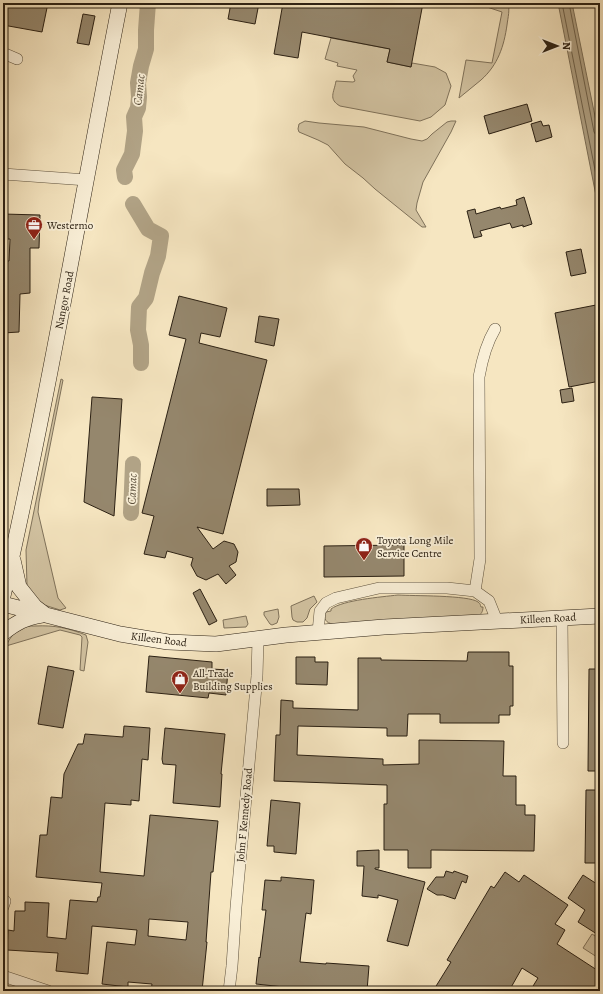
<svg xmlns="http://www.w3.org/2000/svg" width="603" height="994" font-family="Alegreya,serif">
<rect width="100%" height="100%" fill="#f6e6c1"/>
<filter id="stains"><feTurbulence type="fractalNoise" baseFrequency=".005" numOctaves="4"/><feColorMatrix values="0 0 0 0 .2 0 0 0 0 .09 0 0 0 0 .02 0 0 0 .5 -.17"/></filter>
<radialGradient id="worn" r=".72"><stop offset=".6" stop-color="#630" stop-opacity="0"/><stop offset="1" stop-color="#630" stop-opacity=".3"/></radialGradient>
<path fill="#d3c4a3" stroke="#7f725b" d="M482,3h26c2,7 0,14 -1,22 -3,21 -9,40 -26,55 -7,6 -15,12 -22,18l7,-38 26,3 10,-51 -18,-6z
M331,38l59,11 -3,13 24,5 1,-4 23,4 11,6 5,13 -6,19 -14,12 -11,4 -80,-15c-12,-7 -6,-13 -4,-25l17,1 2,-1 -2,-5 4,-6 -20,-4 1,-3 -13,-4z
M305,121l14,2 45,4 47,12 11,2 5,-2 5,-5 15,-12 4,-1h5l-5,11 -28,50 -6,21 -1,7 10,17h-4l-47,-38 -12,-11 -18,-14 -17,-19 -10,-5 -19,-8 -1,-3 1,-5z
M61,379l2,1 -24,122 -1,10 20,86 8,10 -6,2 -19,-6 -14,-18 -1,-36z
M398,595c14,1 71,0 80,7 3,2 2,3 3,5h2c0,5 -2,7 -5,9l-145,8c-7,-1 -10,-5 -7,-12l5,-1v-2c12,-9 50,-12 67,-14z
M314,596l3,6 -7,7 -3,9 -4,4h-6l-4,-2 -1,-3 -1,-11z
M278,609l1,8 -2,6 -5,2 -2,-1 -6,-9v-3z
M246,616l2,8 -2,3 -22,1 -1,-8z
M35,626c20,-1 33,2 51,9l2,7 -4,29 -4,-1 2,-33 -2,-2 -20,-5 -54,16c3,-7 9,-15 15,-18 4,-2 9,-2 14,-2z
M592,934l8,5v20l-17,-11z"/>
<path fill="#b1a386" stroke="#7b6f58" d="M558,3h14l28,138v75z"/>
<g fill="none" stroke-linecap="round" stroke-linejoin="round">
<path stroke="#6e624c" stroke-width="1" d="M562,3l38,192
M569,3l25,129 2,3 4,1"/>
<path stroke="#b1a386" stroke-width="16" d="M125,177l-1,-7 8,-16 3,-23 -1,-14 4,-9 1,-11 -1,-14 3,-17 5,-17v-19l2,-27
M133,204l15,25 13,7 -3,20 -6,17 -6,25 -7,9 -1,23 3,15v18
M131,513l2,-49"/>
</g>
<path fill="#95876d" stroke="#2b2013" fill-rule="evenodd" d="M3,3h45l-6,29 -39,-7z
M231,3h28l-4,21 -27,-5z
M283,3h140l-12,64 -24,-5 3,-13 -88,-17 -4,26 -24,-4z
M83,14l12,2 -6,29 -12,-2z
M527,104l5,17 -43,13 -5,-18z
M541,121l2,5 6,-1 3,12 -16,5 -5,-18z
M524,197l8,27 -9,3v-2l-11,3 -2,-5 -30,8 2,5 -8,2 -7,-27 8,-2 1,5 24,-7 1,2 16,-4 -1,-5z
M3,214l37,1 -1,33h-9v45l-10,1 -1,38 -16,1v-72h6l1,-22h-7z
M581,249l5,24 -15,3 -5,-24z
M179,296l48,12 -7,29 -19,-4 -2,10 68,17 -44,174 -26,-7 16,22 11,-8 10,3 4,8 -2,10 -7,4 7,9 -10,9 -8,-10 -12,6 -9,-4 -6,-11 2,-7 -26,-7 -2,7 -21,-4 10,-38 -12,-3 44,-174 -17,-4z
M596,305l4,23v53l-31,6 -14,-74z
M259,316l20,3 -5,27 -19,-4z
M572,388l2,13 -12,2 -2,-13z
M92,397l30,2 -8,117 -30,-14z
M267,489h32l1,16 -33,1z
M404,545v31l-80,1v-31z
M200,589l17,32 -8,4 -16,-32z
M468,652h41v14h4v40h-3v9h-11v8h-59v-9h-32l-1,22h-20v-8l-89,-2 -1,29 86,4v6l36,-1v-24l85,1 -1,35h13v29h9v10h10l-1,36 -103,-1v18h-23v-18h-24v-46h3v-19l-113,-4 2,-46h4l1,-35 12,1v7l65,2v-52h23v2l86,1z
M149,656l63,6v7l16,1 -2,25 -17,-2 -1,5 -62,-6z
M296,657h19v5h13l-1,23 -31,-1z
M48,666l26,5 -11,57 -25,-4z
M589,669h11v102h-12z
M124,726l26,2 -2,32 -6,-1 -3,42 -8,-1v5l-26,-2 -5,69 44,4 6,-61 68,6 -5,51h-2l-5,70h1l-5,49h-51l1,-7 -24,-2v5l-26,-3 5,-42 28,3 2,-15 -45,-4 -4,48 -32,-3 2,-18 -51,-3 1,-20 6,1 1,-20h10v-9l24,1 -2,34 19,2 4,-39 27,2 1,-5h2l2,-14 -66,-6 4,-42h7l4,-38 11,1 2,-24 14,-30h5l2,-10 38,3zM149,919l39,3 -2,18 -38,-4z
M165,728l60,6 -4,40h1l-2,33 -47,-4 3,-38 -13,-1 -1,-5z
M586,790h14v73h-15z
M271,800l29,3 -4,51 -22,-2v-6h-7z
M379,850v18h-4v1l50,13 -17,64 -21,-5 11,-41 -20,-5v3l-16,-2 2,-30h-7v-15z
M446,871l7,2 1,-2 14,5 -2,7 -4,-2 -7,18 -12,-4h-6l-10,-6 9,-12h8z
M505,872l14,10 5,-7 44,30 -13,19 10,6 -8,14 43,28v12l-4,7h-66l8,-13 -16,-10 -13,23h-76l18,-29 -4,-2 44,-74 3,2z
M583,875l17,11v50l-22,-14 7,-12 -17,-12z
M281,877l33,3 -3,34 -5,-1 -6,49 26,2v-1l43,3 -2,25h-46l-65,-7 3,-27 1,1 6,-48h-4l3,-30 16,1z"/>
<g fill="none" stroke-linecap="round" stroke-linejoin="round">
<defs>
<path id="street" d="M3,53l14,6
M3,174l84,6
M475,591l5,-32 -1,-182c3,-17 7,-33 16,-48
M562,618l1,125
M318,632l2,-21 6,-8 10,-5 43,-10h68l28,3 14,10 8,20
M3,907l2,-6
M3,976l45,15
M229,991l3,-25 4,-59 21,-231 1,-37"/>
<path id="secondary" d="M13,560l6,27 16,20 8,6
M3,596c45,-196 78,-395 117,-593
M3,604l117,30 48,8 48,2 70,-9 98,-8 216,-11
M3,633c14,-11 22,-15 39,-18"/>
</defs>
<use href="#street" stroke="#5e523e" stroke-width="12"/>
<use href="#secondary" stroke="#2b2013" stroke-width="16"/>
<use href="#street" stroke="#f9efd7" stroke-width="11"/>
<use href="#secondary" stroke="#f9efd7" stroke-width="15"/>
</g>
<defs>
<symbol id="office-pin" viewBox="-11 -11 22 30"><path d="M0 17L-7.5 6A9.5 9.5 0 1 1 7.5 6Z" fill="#8f2418" stroke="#f9efd7"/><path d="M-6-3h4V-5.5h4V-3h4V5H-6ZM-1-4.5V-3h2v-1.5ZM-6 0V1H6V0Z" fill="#fff"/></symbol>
<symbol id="shop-pin" viewBox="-11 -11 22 30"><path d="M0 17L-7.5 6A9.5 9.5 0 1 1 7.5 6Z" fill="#8f2418" stroke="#f9efd7"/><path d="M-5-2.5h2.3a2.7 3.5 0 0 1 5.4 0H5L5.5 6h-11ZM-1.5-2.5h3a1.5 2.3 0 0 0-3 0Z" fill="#fff"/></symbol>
</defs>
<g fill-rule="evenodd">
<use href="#office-pin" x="24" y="215" width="20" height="27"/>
<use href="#shop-pin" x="354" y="536" width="20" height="27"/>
<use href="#shop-pin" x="170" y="669" width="20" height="27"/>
</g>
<g text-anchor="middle" stroke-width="3.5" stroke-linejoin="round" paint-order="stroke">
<g font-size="11" fill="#2b2013" stroke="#f9efd7" text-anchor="start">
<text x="47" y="229">Westermo</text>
<text x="377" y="544">Toyota Long Mile<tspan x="377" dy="13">Service Centre</tspan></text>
<text x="193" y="677">All-Trade<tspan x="193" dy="13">Building Supplies</tspan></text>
</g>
<g font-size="11" fill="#2b2013" stroke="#f9efd7">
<text transform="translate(64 300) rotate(-79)" y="4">Nangor Road</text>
<text transform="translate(548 618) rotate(-3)" y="4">Killeen Road</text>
<text transform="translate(159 639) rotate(7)" y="4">Killeen Road</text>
<text transform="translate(244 815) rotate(-85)" y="4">John F Kennedy Road</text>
</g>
<g font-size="12" font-style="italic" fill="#5a4e3b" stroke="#f9efd7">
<text transform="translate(139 90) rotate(-84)" y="4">Camac</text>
<text transform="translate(132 489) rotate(-88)" y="4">Camac</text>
</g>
</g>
<rect width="603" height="994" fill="none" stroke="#f6e6c1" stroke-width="16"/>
<rect x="4" y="4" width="595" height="986" fill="none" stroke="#2b2013" stroke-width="2"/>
<rect x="8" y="8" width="587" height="978" fill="none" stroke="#2b2013"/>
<g transform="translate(557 46) rotate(90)" stroke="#f9efd7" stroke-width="3" paint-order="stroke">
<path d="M0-3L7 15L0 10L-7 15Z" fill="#2b2013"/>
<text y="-6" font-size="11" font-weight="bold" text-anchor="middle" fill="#2b2013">N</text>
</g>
<rect width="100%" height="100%" filter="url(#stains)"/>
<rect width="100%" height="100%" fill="url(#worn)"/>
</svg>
